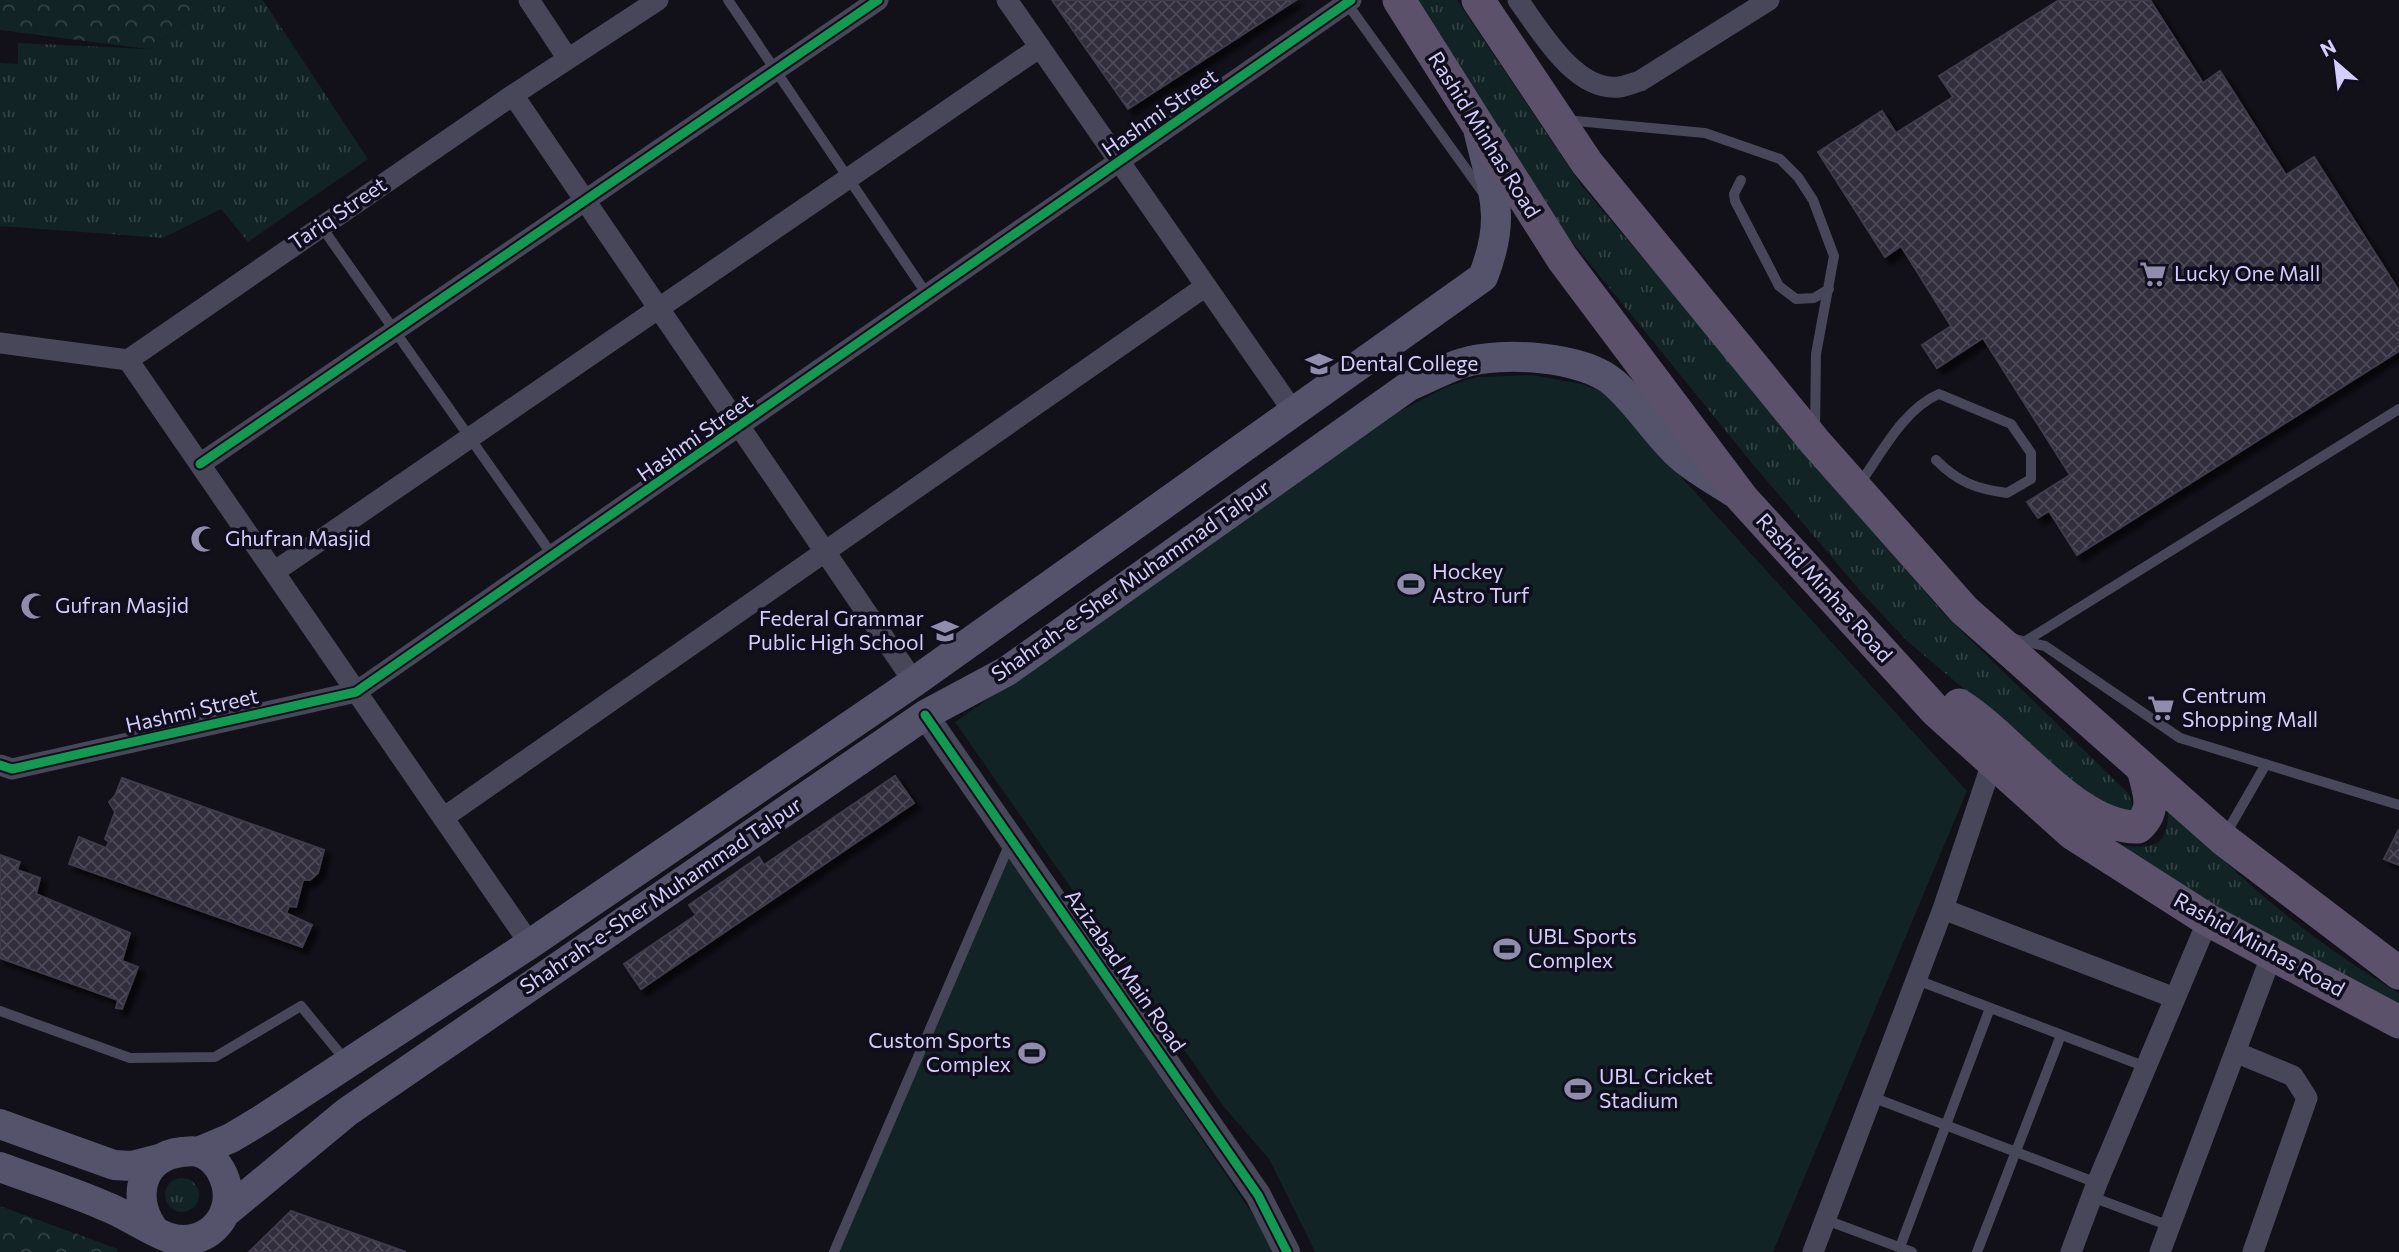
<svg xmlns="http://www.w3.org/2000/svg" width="2399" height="1252" font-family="Commissioner,sans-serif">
<defs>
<pattern id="grass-tufts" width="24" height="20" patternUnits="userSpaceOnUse" patternTransform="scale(1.75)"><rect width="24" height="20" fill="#112324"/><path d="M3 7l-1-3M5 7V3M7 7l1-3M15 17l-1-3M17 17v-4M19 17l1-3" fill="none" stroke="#334245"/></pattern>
<pattern id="park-crowns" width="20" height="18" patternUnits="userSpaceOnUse" patternTransform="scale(1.75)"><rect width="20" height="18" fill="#112324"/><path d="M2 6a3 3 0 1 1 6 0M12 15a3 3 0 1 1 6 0" fill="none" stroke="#334245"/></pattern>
<pattern id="building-cross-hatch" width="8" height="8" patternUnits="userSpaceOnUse" patternTransform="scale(1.75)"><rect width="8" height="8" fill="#302e3b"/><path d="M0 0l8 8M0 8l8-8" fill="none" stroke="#4d4b58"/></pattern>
<filter id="shadow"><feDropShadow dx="6" dy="6" stdDeviation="2" flood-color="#0009"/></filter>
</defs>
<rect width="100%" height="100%" fill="#121018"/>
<path fill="url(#grass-tufts)" d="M222,0h41l105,159 -120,83 -27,-33 -58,29 -163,-12v-163l18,1v-21l130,6z
M1416,0h41l125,186 361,427 185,180 5,13 -4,8 -18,-1 -204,-172 -45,-48 -111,-131 -196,-241z
M2168,805c70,73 143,137 231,188v11l-184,-97 -101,-62c39,3 55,6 54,-40z
M165 1195a17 17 0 1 1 34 0a17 17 0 1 1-34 0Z"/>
<path fill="url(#park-crowns)" d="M0,0h222l-74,49 -148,-19z
M0,1206l118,43 -1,3h-117z"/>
<path fill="#112324" d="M1533,375l49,9 23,9 362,398 -194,461h-458l-46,-93 -45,-52 -269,-385 445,-311 48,-25 29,-9z
M1009,854l269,398h-444z"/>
<path fill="url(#building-cross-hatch)" stroke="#3f3b4c" stroke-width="2" filter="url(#shadow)" d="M1052,0h244l-168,109z
M2059,0h91l53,83 17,-12 66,104 28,-18 85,134v60l-322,204 -28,-44 -11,7 -11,-16 43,-27 -87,-137 -46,30 -15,-23 29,-19 -50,-80 -16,11 -67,-105 64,-41 14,22 57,-36 -14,-21z
M895,776l19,27 -273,186 -17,-25 72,-49 -7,-10 70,-48 5,8z
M122,778l202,72 -6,23 -8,7h-7l-7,27 -7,-1 -3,7 26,12 -10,22 -233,-83 10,-27 27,11 3,-6 -4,-3 10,-27 -6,-10 6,-6z
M2399,829v36l-15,-6z
M0,855l20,7 -3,8 23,8 -4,16 94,39 -8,28 16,6 -16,42 -6,-1 2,-8 -118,-42z
M291,1211l115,41h-157z"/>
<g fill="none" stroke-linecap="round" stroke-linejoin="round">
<path stroke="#484659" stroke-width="10" d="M728,0l200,296
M1346,2l138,192
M1565,120l140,13 75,26 18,18 15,23 21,56 -18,98 -1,76
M1741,180l-7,14 1,7 44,85 17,13 18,-1 15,-9
M321,226l232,330
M1858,486c22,-30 45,-77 81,-92l72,30 20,29v26l-24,14c-31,-4 -49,-11 -71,-33
M2014,639l31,7 135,92 219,67
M2024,642l375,-233
M2224,837l42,-73
M1917,980l229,87
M0,1011l130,47 85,-1 86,-51 45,55
M1872,1097l225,86
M2092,1197l78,29
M1826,1220l86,32
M1900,1247l90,-239
M834,1252l176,-409
M1977,1252l84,-217"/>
<path stroke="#484659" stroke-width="21" d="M529,0l39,59
M1007,0l286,411
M1518,0c22,30 57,92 101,87 7,-1 14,-4 21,-6l129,-81
M513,95l401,587
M0,343l128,17 385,-265 145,-95
M128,360l402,584
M200,464l678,-464
M274,572l766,-525
M0,765l12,4 344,-77 995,-692
M443,818l763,-532
M1943,909l232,89
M2235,1052l58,24 14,22 -54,154
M1813,1252l130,-343 49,-146
M2071,1252l26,-69 111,-263
M2160,1252l112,-298"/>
<path stroke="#484659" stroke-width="26" d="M925,715l333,480 29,57"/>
<path stroke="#55536c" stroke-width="30" d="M0,1124l114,41 18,1 27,-7
M198,1152l33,-14 30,-18 269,-176 384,-262 569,-405c24,-61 10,-84 -4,-144
M0,1167c35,13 71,24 105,39 21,8 43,24 62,31 8,3 17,4 26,2 15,-3 29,-15 33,-31 6,-20 -5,-50 -28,-56 -4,-2 -12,0 -16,0 -40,4 -51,44 -30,75
M225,1213l122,-101 578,-397 82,-44 402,-285c18,-7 36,-18 54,-23 39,-12 120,-7 151,20 25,22 42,51 65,72 16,15 36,25 54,37"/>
<path stroke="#5b516a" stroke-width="33" d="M1399,0l163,258 180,240 194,213 136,122 136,87 191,102
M1478,0l109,163 228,279 149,168 259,229 176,134
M1959,705c53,33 116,123 179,122 19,-17 11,-35 5,-58"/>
<defs>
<path id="cycleway" d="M200,464l678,-464
M925,715l333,480 29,57
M0,765l12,4 344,-77 995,-692"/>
</defs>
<use href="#cycleway" stroke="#100d1c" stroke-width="13"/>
<use href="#cycleway" stroke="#139951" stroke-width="9"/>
</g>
<defs>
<symbol id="supermarket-bare" viewBox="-9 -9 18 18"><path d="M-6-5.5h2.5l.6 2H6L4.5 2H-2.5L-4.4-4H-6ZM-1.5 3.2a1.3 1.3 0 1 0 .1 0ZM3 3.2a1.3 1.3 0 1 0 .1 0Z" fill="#908cab" stroke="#100d1c" stroke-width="2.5" paint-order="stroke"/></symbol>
<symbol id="university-bare" viewBox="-9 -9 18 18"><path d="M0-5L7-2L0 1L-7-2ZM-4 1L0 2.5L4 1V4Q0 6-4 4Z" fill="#908cab" stroke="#100d1c" stroke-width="2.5" paint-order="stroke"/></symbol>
<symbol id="mosque-bare" viewBox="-9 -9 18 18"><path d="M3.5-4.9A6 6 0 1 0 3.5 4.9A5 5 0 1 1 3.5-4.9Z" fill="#908cab" stroke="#100d1c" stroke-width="2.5" paint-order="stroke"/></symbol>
<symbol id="stadium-bare" viewBox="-9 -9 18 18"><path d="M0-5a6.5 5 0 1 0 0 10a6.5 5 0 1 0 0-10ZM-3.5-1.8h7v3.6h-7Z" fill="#908cab" stroke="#100d1c" stroke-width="2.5" paint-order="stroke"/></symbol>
<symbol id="school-bare" viewBox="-9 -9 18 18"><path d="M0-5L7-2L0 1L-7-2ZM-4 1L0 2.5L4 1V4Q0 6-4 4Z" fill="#908cab" stroke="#100d1c" stroke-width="2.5" paint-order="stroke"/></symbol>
</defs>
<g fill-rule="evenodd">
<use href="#supermarket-bare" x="2134" y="255" width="38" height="38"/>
<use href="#university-bare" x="1300" y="345" width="38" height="38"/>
<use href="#mosque-bare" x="185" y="520" width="38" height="38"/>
<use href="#stadium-bare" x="1392" y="565" width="38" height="38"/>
<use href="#mosque-bare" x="15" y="587" width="38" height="38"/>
<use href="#school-bare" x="926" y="612" width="38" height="38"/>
<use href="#supermarket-bare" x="2142" y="689" width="38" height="38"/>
<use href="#stadium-bare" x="1488" y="930" width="38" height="38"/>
<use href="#stadium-bare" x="1013" y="1034" width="38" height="38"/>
<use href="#stadium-bare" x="1559" y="1070" width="38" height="38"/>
</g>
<g text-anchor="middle" stroke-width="7" stroke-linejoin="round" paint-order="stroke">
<g font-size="21" fill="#d4cefa" stroke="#100d1c">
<text transform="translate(1160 113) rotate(-35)" y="7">Hashmi Street</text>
<text transform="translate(1484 135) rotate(58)" y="7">Rashid Minhas Road</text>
<text transform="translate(338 214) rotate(-34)" y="7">Tariq Street</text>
<text transform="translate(695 438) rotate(-35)" y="7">Hashmi Street</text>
<text transform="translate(1131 581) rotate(-35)" y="7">Shahrah-e-Sher Muhammad Talpur</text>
<text transform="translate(1824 588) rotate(48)" y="7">Rashid Minhas Road</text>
<text transform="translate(192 711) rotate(-13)" y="7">Hashmi Street</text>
<text transform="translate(661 896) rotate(-34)" y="7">Shahrah-e-Sher Muhammad Talpur</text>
<text transform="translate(2259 945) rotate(29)" y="7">Rashid Minhas Road</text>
<text transform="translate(1125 971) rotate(55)" y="7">Azizabad Main Road</text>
</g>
<g font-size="21" fill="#d4cefa" stroke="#100d1c" text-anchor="start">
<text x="2174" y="281">Lucky One Mall</text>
<text x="1340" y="371">Dental College</text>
<text x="225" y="546">Ghufran Masjid</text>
<text x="1432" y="579">Hockey<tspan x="1432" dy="24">Astro Turf</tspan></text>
<text x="55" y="613">Gufran Masjid</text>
<text x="924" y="626" text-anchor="end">Federal Grammar<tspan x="924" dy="24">Public High School</tspan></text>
<text x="2182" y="703">Centrum<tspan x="2182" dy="24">Shopping Mall</tspan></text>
<text x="1528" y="944">UBL Sports<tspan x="1528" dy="24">Complex</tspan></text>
<text x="1011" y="1048" text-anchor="end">Custom Sports<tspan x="1011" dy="24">Complex</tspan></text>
<text x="1599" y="1084">UBL Cricket<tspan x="1599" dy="24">Stadium</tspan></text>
</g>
</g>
<g transform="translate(2336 63) rotate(332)" stroke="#100d1c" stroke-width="5" paint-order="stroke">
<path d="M0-5L12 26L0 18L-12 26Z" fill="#d4cefa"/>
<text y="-10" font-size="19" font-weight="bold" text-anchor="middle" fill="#d4cefa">N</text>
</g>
</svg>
